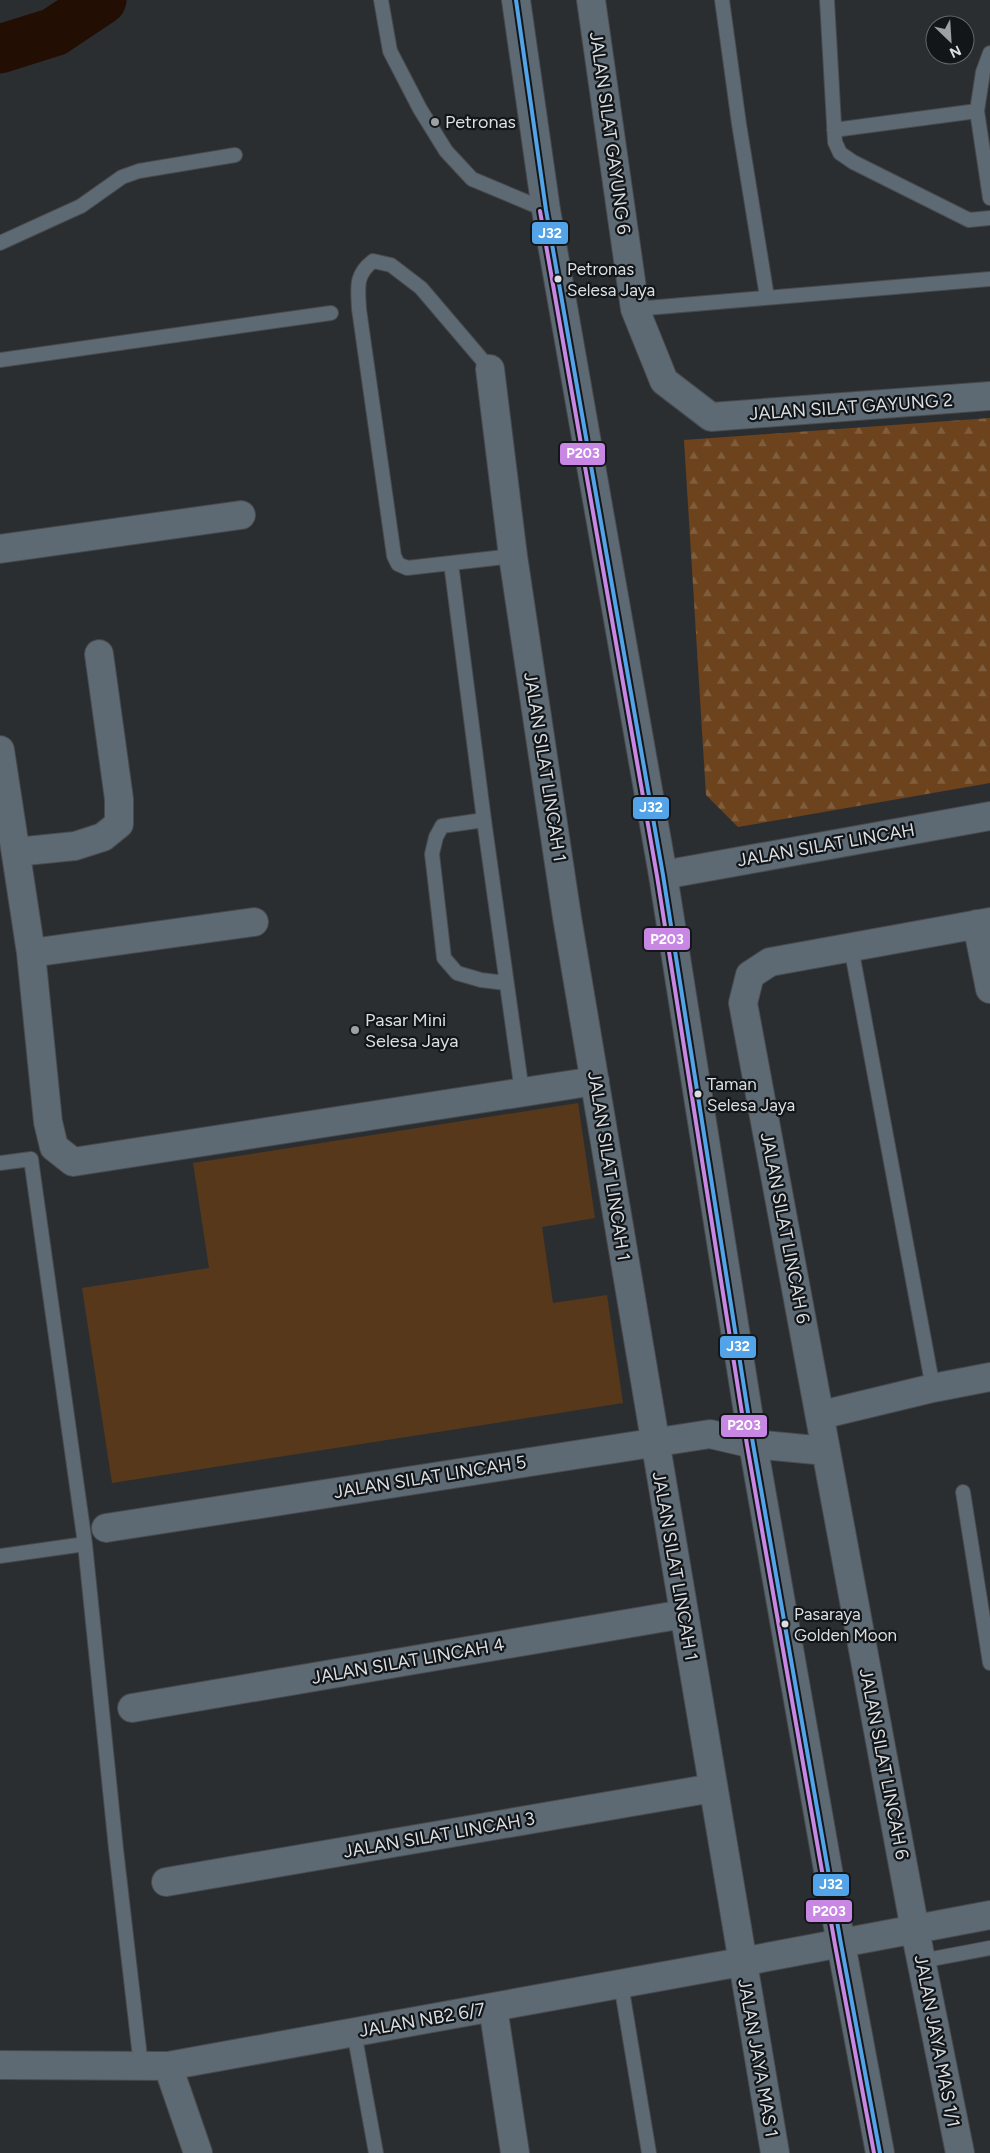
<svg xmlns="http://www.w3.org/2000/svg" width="990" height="2153" font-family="Figtree,sans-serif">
<defs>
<pattern id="forest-firs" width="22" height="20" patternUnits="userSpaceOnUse" patternTransform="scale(1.25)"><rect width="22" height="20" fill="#6c431c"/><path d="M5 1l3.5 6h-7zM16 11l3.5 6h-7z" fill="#805e3d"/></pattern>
</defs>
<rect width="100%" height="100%" fill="#2b2e31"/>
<path fill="url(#forest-firs)" d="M990,418v365l-252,44 -32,-32 -22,-355z"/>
<path fill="#58381b" d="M578,1103l17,115 -53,9 11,76 54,-8 16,108 -511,80 -30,-195 127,-20 -16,-105z"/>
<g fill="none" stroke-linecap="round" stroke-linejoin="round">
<path stroke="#230e04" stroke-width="49" d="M0,49l54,-17 48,-32"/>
<defs>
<path id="service" d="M381,0l9,51 30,58 26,42 26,28 74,31
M722,0l17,124 28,173
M827,0l8,142 5,11 13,9 116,58 21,-2
M990,53l-7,19 -6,39 13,87
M834,130l143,-19
M0,243l81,-37 41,-29 17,-6 96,-16
M635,309l355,-30
M0,360l331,-47
M490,369l-69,-81 -30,-23 -18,-4c-18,14 -15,26 -14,48l35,247 4,8 9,4 106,-12
M451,563l33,257 38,272
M484,820l-42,6 -6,11 -4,17 12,104 13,15 24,7 25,3
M851,947l82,441
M0,1163l31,-4 54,385 31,305 25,217
M963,1492l27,171
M0,1556l85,-12
M921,1961l69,-13
M621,1984l28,169
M354,2032l22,121"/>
<path id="minor" d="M591,0l44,309 29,72 47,36 279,-21
M490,369l23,187 54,361 208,1236
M0,549l241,-34
M0,750l31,203 17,169 6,25 19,15 522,-81
M16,852l59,-6 28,-9 16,-13v-25l-20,-145
M977,924l13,65
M31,953l223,-31
M821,1415l112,-27 57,-11
M106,1528l604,-94 43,10 73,7
M132,1708l552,-94
M166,1882l547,-94
M493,2007l22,146
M0,2065l168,1 573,-104 249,-47
M168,2066l30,87
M960,2153l-45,-223 -172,-927 7,-28 20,-13 220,-40"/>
<path id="tertiary" d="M516,0l30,210 117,665 90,569 88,500 39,209
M663,875l327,-59"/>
</defs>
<use href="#service" stroke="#484a4d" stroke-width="16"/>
<use href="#minor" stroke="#484a4d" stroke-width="30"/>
<use href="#tertiary" stroke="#484a4d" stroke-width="30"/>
<use href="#service" stroke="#5d6973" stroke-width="14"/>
<use href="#minor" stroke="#5d6973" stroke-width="28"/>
<use href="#tertiary" stroke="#5d6973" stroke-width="28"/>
<defs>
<path id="bus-1" d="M516,0l30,210 117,665 90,569 88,500 39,209"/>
<path id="bus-2" d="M540,211l117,665 90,569 88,500 39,208"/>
</defs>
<use href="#bus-1" stroke="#131619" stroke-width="8"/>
<use href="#bus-2" stroke="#131619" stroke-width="8"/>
<use href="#bus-1" stroke="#53a3e8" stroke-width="4"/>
<use href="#bus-2" stroke="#c787e3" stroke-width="4"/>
</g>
<g fill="#9da1a5" stroke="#131619" stroke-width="2">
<circle cx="435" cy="122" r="5"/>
<circle cx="355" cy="1030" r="5"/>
</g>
<g fill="#dbdfe3" stroke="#131619" stroke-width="2">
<circle cx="558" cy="279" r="4.5"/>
<circle cx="698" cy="1094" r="4.5"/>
<circle cx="785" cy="1624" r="4.5"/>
</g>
<g text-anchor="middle" stroke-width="4.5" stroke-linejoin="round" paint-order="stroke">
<g font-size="17" fill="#dbdfe3" stroke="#131619" text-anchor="start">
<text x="567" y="275">Petronas<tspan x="567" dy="21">Selesa Jaya</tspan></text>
<text x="707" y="1090">Taman<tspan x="707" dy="21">Selesa Jaya</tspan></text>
<text x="794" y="1620">Pasaraya<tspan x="794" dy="21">Golden Moon</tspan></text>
</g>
<g font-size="18" fill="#dbdfe3" stroke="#131619" text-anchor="start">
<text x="445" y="128">Petronas</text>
<text x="365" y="1026">Pasar Mini<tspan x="365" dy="21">Selesa Jaya</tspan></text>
</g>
<g font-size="18" fill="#dbdfe3" stroke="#131619">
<text transform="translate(610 133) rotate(82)" y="6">JALAN SILAT GAYUNG 6</text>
<text transform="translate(851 407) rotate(-4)" y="6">JALAN SILAT GAYUNG 2</text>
<text transform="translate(545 767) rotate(81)" y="6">JALAN SILAT LINCAH 1</text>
<text transform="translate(826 845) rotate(-10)" y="6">JALAN SILAT LINCAH</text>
<text transform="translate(609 1166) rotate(81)" y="6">JALAN SILAT LINCAH 1</text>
<text transform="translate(785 1228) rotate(79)" y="6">JALAN SILAT LINCAH 6</text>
<text transform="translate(430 1477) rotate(-9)" y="6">JALAN SILAT LINCAH 5</text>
<text transform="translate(675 1566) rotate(80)" y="6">JALAN SILAT LINCAH 1</text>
<text transform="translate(408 1661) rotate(-10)" y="6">JALAN SILAT LINCAH 4</text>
<text transform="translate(884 1764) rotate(79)" y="6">JALAN SILAT LINCAH 6</text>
<text transform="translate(439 1835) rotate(-10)" y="6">JALAN SILAT LINCAH 3</text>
<text transform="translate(422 2020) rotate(-10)" y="6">JALAN NB2 6/7</text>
<text transform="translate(937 2041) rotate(79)" y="6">JALAN JAYA MAS 1/1</text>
<text transform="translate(758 2058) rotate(80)" y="6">JALAN JAYA MAS 1</text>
</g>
</g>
<g stroke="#131619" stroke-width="2">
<rect x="531" y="221" width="38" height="24" rx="5" fill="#53a3e8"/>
<rect x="559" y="442" width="47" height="24" rx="5" fill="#c787e3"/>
<rect x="632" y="796" width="38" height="24" rx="5" fill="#53a3e8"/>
<rect x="643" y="927" width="48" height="24" rx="5" fill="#c787e3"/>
<rect x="719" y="1335" width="38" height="24" rx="5" fill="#53a3e8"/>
<rect x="720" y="1414" width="48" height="24" rx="5" fill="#c787e3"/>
<rect x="812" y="1873" width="38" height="24" rx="5" fill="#53a3e8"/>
<rect x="805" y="1899" width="48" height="24" rx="5" fill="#c787e3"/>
</g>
<g font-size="14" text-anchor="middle" font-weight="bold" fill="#fff">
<text x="550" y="238">J32</text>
<text x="583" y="458">P203</text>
<text x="651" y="812">J32</text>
<text x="667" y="944">P203</text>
<text x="738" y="1351">J32</text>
<text x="744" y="1430">P203</text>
<text x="831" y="1889">J32</text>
<text x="829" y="1916">P203</text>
</g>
<g transform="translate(950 40) rotate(155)"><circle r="24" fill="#131619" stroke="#63666a"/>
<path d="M0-4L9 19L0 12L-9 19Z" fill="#9da1a5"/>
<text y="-8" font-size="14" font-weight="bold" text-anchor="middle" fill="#dbdfe3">N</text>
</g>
</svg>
